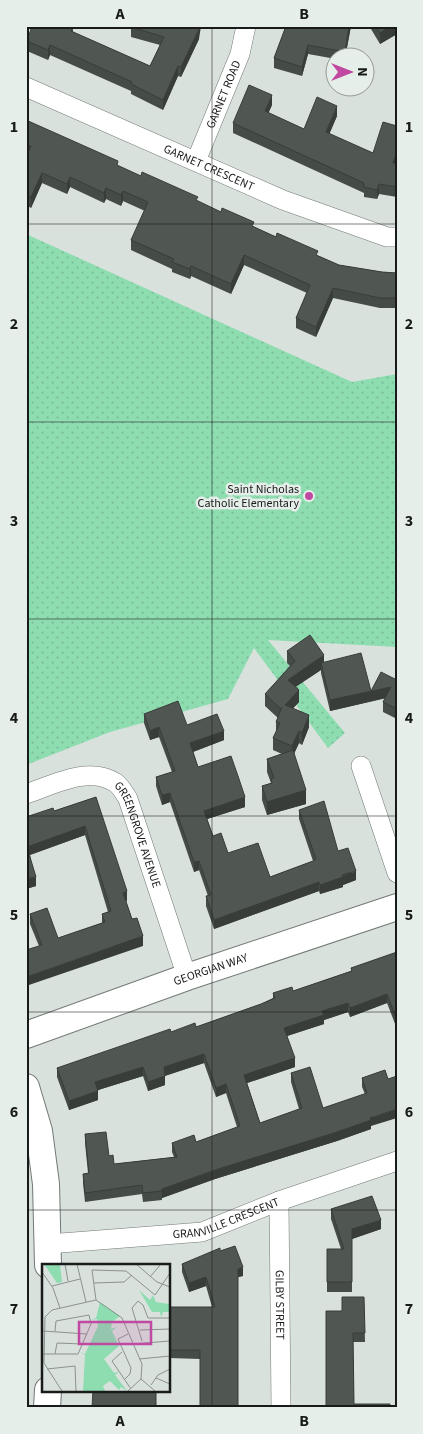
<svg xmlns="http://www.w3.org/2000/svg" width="423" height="1434" font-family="'Source Sans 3',sans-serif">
<defs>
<pattern id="park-dots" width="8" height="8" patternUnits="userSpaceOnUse" patternTransform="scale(1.25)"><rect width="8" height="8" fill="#8eddb1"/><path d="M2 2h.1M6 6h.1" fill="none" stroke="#7abd98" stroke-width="1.8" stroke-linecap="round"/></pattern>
</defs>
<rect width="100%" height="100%" fill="#d9e1dc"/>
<path fill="url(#park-dots)" d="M26,234l326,148 45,-8v273l-129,-7 77,93 -17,15 -74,-100 -26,51 -118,33 -84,33z"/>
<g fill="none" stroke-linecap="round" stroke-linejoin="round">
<defs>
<g id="street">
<path id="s1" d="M26,87l257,113 104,37h10"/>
<path id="s2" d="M196,161l44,-107 6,-28"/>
<path d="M361,766l36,107"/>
<path id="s3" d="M26,794c27,-9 63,-29 90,-11 5,4 9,11 12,16l59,178"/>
<path id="s4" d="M279,1201l2,207"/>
<path id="s5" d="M48,1244l154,-12 77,-31 118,-40"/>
</g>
<g id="secondary">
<path id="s6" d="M26,1035l161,-58 210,-70"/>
<path d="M26,1087l13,44 7,53 2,81"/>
<path d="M47,1408l1,-18"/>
</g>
</defs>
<use href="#street" stroke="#727974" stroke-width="20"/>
<use href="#secondary" stroke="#727974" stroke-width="28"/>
<use href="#street" stroke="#fff" stroke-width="19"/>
<use href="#secondary" stroke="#fff" stroke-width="26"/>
</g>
<path fill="#454b47" d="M73,26v6l77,34 10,-21 -29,-8v-11l68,13 -18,38 -3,-1 -15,34 -32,-16v-3l-81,-36 -2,5 -21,-9v-10z
M286,26h65l-6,32h-9v1l-28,-5 -6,22 -28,-8v-10z
M371,26h26v8l-17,10 -9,-15z
M272,105l-4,8 36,16 33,-13 -8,18 44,19 24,-27v71l-18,-3 -2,5 -13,-2v-4l-131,-60v-10z
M26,120l92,46 221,99 43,7 15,1v35h-17l-47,-10 -17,39 -20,-9v-10l11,-25 -63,-28 -13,29 -40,-18 -1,3 -18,-7v-3l-41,-19v-10l14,-29 -22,-10 -2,5 -15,-7 -2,4 -34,-16 -3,7 -25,-11 -11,25 -5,-3v-48l1,-2 -1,-1z
M287,651l37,11 47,29 26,-11v39l-14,-7v-10l2,-4 -55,13 -9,-38v-3l-26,17 4,15 -6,6 16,19 -7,18 -3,-2 -5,11 12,50 -39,11 -5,-15v-14l9,-3 -4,-11v-13l15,-5 -9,-4v-12l3,-6v-10l2,-4 -13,-12v-12l25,-28 -3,-3z
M144,714l43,11 37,15 -31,12 5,15 47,40 -38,12 6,17 15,17 42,24 43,-16 -14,-42v-9l39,41 18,29 -13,5v2l-23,7 -1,-3 -105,38 -8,-23v-10h2l-9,-26 -5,2 -24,-70 -8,3 -6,-19v-9l16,-5 -13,-35 -9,3 -6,-17z
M96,797l31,104h-1l6,18 11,27h-104l-9,-22v-10l28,24 44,-15v-9l6,-2 -23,-77 -55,20 6,31 -10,3v-72l28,-6z
M397,952v77l-10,-26 -37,14 -2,-5 -24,8v4l-37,12 8,31 -48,16 13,40 39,-14 -8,-27v-9l32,35 42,-14 -3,-7v-9l23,-8 -14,56v3l-34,12 -122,38 -53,19v2l-19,2 -1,-8 -57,8 -2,-19v-9l5,-1 -3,-30v-9l24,22 5,8 60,-7 -2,-5v-9l24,-1 41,-15 -11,-34 -10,4 -12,-34 -39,13v9l-17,6 -5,-15 -45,14v10l-29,10 -12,-33v-9l114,-36 25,-5 65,-23 12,-6v-5l20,-2 58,-20v-3z
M331,1209l50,20 -29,10v53h-25v-43h14l-10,-30z
M220,1251l23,25 -5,1 -38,82 -31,-1v-51h43l-6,-21 -17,6 -7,-20v-8z
M364,1297l1,45h-12l1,62 -28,4 16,-97z"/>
<path fill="#383d39" d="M200,26h1l-2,13 -18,38v-10z
M349,26h2l-6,32v-6z
M391,26h6v8l-17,10v-11z
M50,45v10l-2,5v-10z
M308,45v9l-6,22v-9z
M178,66v10l-15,34v-10z
M272,95v10l-7,16v-10z
M337,106v10l-11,26v-10z
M397,152v9l-4,12v-10z
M42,173v10l-11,25v-11z
M70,177v10l-3,7v-10z
M379,184v10l-2,5v-9z
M106,188v11l-2,4v-10z
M123,191v10l-2,5v-11z
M244,255v10l-13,29v-10z
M191,266v10l-1,3v-10z
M333,288v10l-17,39v-10z
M324,655v12l-3,-4v7l-33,22v-12z
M391,687v10l-61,14v-11z
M299,690v12l-14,15v-12z
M309,715v12l-7,18v-12z
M159,727v10l-9,3v-9z
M224,731v9l-34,13v-10z
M299,731v12l-7,15v-12z
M306,790v14l-39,11v-13z
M170,793v9l-8,3v-10z
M245,797v10l-41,13v-9z
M85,826v9l-58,21v-9z
M199,861v9l-5,2v-10z
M356,871v9l-13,5v2l-23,7v-9z
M36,877v9l-10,3v-10z
M319,882v9l-105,38v-9z
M127,891v10l-4,1v-9z
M143,936v10l-117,40v-9z
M387,994v9l-37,14v-9z
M348,1003v9l-24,8v4l-40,13v-9l38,-17z
M204,1054v9l-40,13v-9z
M295,1058v9l-51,17v-9z
M143,1067v9l-48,15v-9z
M165,1076v9l-17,6v-9z
M226,1084v9l-10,4v-9z
M98,1091v9l-29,10v-9z
M397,1109v9l-26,8v3l-34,12 -122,38 -53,19v-9z
M381,1220v9l-29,10v53v-63z
M243,1267v9l-5,1v-8z
M206,1277v9l-17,6v-9z"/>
<path fill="#505752" stroke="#383d39" d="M32,26h41l-2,5 79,35 14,-29 -33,-10v-1h69l-1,3 -18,38 -3,-1 -15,34 -32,-16 1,-2 -82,-37 -2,5 -21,-9z
M286,26h63l-4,26 -37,-7 -6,22 -28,-9z
M376,26h15l-11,7z
M249,85l23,10 -7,16 39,18 13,-32 20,9 -11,26 47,21 10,-31 14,4v26l-4,11h4v24l-18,-3 -2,6 -13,-3v-4l-131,-60z
M26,120l92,41 -1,4 24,11 1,-4 56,25 -2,3 25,12 1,-4 32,14 -2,4 24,11 1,-4 41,18 -2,4 23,10 43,7 15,1v25h-17l-47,-10 -17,39 -20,-9 14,-33 -66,-30 -13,29 -40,-18 -1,3 -18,-7 2,-3 -43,-19 17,-38 -25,-11 -2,4 -15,-7 -2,5 -34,-16 -3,7 -25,-11 -11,24 -5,-2v-38l5,-11 -5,-2z
M310,635l14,20 -36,25 11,10 -14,15 24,10 -7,18 -3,-2 -7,15 -19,-8 7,-15 -4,-1 6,-15 -1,2 -16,-15 30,-33 -8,-10z
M361,653l10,38 10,-19 16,8v29l-14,-7 8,-15 -61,13 -9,-37z
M178,701l9,24 30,-11 7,17 -34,12 8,24 33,-11 7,20 7,21 -41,14 9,25 8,-3 7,20 30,-10 12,34 43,-16 3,-2 -17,-49 25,-9 14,50 10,-3 8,23 -14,4 1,2 -23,8 -1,-3 -105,38 -8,-24 5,-1 -12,-34 -5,1 -24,-69 -8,2 -6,-18 19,-6 -16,-44 -9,4 -6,-17z
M293,750l13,40 -39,12 -5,-16 10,-3 -1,-4 3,-1 -7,-19z
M96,797l31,94 -4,2 9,26 5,-1 6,18 -117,41v-27l16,-5 -12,-31 17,-6 11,30 47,-16 -3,-8 9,-3 -26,-85 -58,21 9,30 -10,2v-62l27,-9 1,3z
M397,952v68l-10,-26 -37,14 -2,-5 -26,8 2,4 -40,13 11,30 -51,17 16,48 42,-15 -11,-35 19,-6 13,41 44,-15 -5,-15 23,-8 3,9 9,-3v33l-27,9 1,2 -34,12 -122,38 -53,19v2l-19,2 -1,-8 -57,8 -2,-19 6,-1 -4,-39 21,-2 3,24 4,-1 1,9 63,-7 -5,-14 22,-8 2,7 44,-16 -14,-42 -10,4 -12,-34 -40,13 1,9 -17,6 -5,-15 -48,15 3,9 -29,10 -12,-33 113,-39 1,3 24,-9 1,4 65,-23 14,-6 -2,-5 19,-6 1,4 59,-20 -1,-3z
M372,1196l9,24 -29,9v53h-25v-33h17l-13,-40z
M235,1246l8,21 -5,2v139h-38v-58h-31v-43h46l-9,-30 -17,6 -7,-19 38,-16v3z
M342,1297h22l1,36h-12l1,71h36v4h-64v-97h16z
M93,1390h63v18h-64z"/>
<path fill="none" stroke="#191b1a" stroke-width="1" stroke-opacity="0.55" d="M212,26v1382M26,224h371M26,422h371M26,619h371M26,816h371M26,1012h371M26,1210h371"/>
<circle fill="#c04aa2" stroke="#e6eee9" stroke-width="2" cx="309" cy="496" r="5"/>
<g text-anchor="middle" stroke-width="5" stroke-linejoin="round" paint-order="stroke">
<g font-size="12" fill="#191b1a" stroke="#e6eee9">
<text dy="4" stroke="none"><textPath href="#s2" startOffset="72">GARNET ROAD</textPath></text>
<text dy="4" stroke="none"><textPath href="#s1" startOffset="200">GARNET CRESCENT</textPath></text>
<text dy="4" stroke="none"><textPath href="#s3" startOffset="151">GREENGROVE AVENUE</textPath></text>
<text dy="4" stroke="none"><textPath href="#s6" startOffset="196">GEORGIAN WAY</textPath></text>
<text dy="4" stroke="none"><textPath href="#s5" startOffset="181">GRANVILLE CRESCENT</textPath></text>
<text dy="4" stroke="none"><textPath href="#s4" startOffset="104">GILBY STREET</textPath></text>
</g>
<g font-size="12" fill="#191b1a" stroke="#e6eee9" text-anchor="end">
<text x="299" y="493">Saint Nicholas<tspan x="299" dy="14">Catholic Elementary</tspan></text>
</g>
</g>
<g transform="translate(42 1264)">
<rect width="128" height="128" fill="#d9e1dc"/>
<path d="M2,0h16l2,18 -5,1zM97,26l11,10 3,-5 3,7 13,2v8h-6l-2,5 -1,-5h-8zM58,38l20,14 -8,6 -1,7 6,-2 -5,4 7,15 -15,13 10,14 5,-1 -4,3 12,16 -6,-4 -2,3 -9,-9 -7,5 2,5h-22l2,-36 -5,-3 5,2 13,-28 -1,-7 -6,1 5,-2z" fill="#8eddb1"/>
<path fill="none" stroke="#8c928e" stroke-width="1" d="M23,0l3,17M35,0l9,38M94,0l21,18 13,5M0,8l11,16 7,20M108,13l11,-13M52,19l30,-1 8,-7M10,22l28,-7M54,36l-4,-30 34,1 29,24 15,-22M98,66l30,-1M1,67l44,3M100,77l-10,-33 6,-7 5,4 5,13h22M90,80l38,-3M80,88l-10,9 19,28M1,90h35l13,-30 -2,-9 -33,6 -1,10M13,90l2,-11 25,1M97,95l31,-3M5,105l28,-3 1,25M114,114l14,6M83,115l5,-5 1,-6 -13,-29 10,-5M99,115l14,12M109,121l7,-10 12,-6M20,127l-18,-28 1,-46 7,-7 44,-10 26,18 20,46 -1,15 -13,12"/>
<path fill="#c04aa2" fill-opacity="0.15" stroke="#c04aa2" stroke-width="2.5" d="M37,58h72v22h-72z"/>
<rect width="128" height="128" fill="none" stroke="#191b1a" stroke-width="2.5"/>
</g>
<rect width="423" height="1434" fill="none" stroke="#e6eee9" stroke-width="55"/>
<g transform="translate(350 72) rotate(90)"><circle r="24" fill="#e6eee9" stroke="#949a96"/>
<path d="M0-4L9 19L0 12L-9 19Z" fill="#c04aa2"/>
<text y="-8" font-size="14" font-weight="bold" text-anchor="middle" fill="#191b1a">N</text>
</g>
<rect x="28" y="28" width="368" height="1378" fill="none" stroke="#191b1a" stroke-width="2"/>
<g font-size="16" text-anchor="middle" font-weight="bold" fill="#191b1a">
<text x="120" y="19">A</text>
<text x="304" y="19">B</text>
<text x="14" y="132">1</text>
<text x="409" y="132">1</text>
<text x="14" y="329">2</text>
<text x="409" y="329">2</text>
<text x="14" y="526">3</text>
<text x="409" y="526">3</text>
<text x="14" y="723">4</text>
<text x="409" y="723">4</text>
<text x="14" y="920">5</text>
<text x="409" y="920">5</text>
<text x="14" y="1117">6</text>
<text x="409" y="1117">6</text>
<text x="14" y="1314">7</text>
<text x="409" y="1314">7</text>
<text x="120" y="1426">A</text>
<text x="304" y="1426">B</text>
</g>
</svg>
